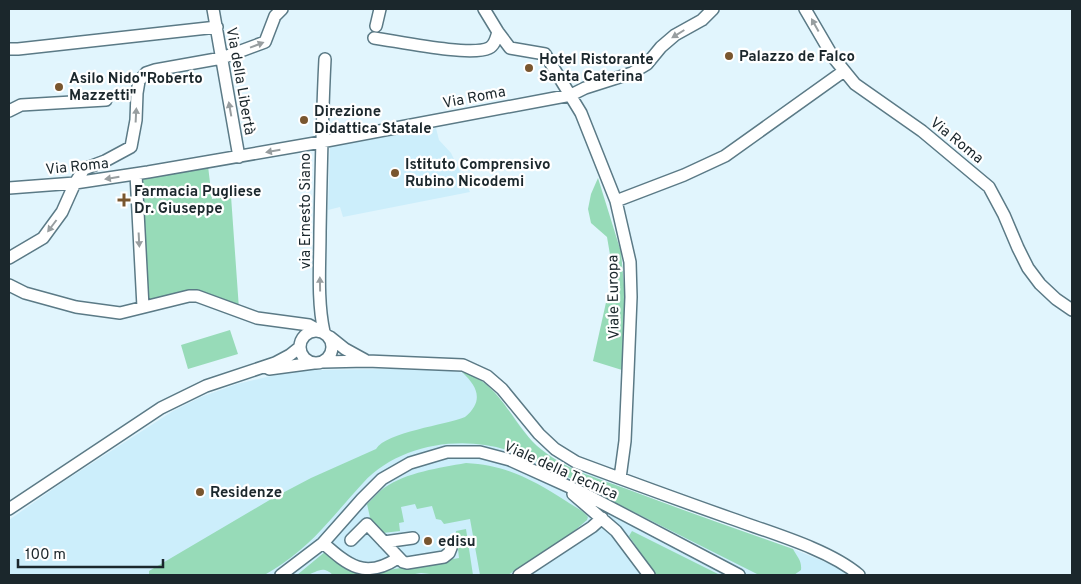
<svg xmlns="http://www.w3.org/2000/svg" width="1081" height="584" font-family="Overpass,sans-serif">
<rect width="100%" height="100%" fill="#e1f5fd"/>
<path fill="#cceefb" d="M436,128l3,12 12,13 19,39 -127,25 -3,-10 -12,3 2,-63z
M393,369l55,1 21,4 18,11 24,28 19,26 11,10 19,14 106,41 127,45 42,17 15,9h-841v-55l54,-38 110,-71 28,-14 36,-13 34,-8 35,-6z"/>
<path fill="#97dbb8" d="M208,166l4,33 19,-3 8,113 -37,-15 -61,12 -9,-128z
M598,178l23,74 4,44 -3,74 -29,-9 14,-63 7,-20 -7,-41 -16,-14 -3,-14 3,-15z
M230,330l8,24 -50,15 -7,-24z
M462,372c39,9 51,56 80,78 26,21 59,29 90,41 53,20 107,39 161,58 4,8 9,11 8,21l-7,5h-35l-165,-83 1,-3 -17,-9 -2,1c-23,-10 -45,-24 -69,-31 -48,-15 -109,-5 -144,33 -28,30 -46,57 -81,81 -5,3 -10,7 -16,10 -7,4 -21,1 -30,1 -29,0 -58,0 -87,0v-4l124,-73 38,-20 65,-29c10,-17 70,-24 89,-32 19,-16 13,-30 -3,-45z
M466,463c40,2 67,17 100,38 7,5 17,9 22,16l-1,3 -14,12 -65,43h-28l-10,-56 -26,5 -3,-4 -5,-1 -4,-13 -15,3 -2,-5 -14,3 3,15 -5,1 1,8 -17,2 -12,-11 -4,-18c6,-5 11,-12 17,-16 23,-16 55,-20 82,-25z
M466,529l7,46h-34l-18,-2 -12,2h-76c-11,-11 -16,-2 -27,0 -3,1 -6,0 -9,0l29,-24 45,22 88,-15 -3,-27z
M632,531l88,44h-64l-27,-39z"/>
<g fill="none" stroke-linecap="round" stroke-linejoin="round">
<defs>
<path id="minor" d="M213,9l26,148
M484,9l14,23 12,16 35,6 36,59 35,88 14,61 1,35 -3,75 -3,69 -5,37
M805,9l28,48 22,27 67,47 67,56 15,28 14,33 10,20 12,16 16,15 16,11
M376,26l4,-17
M374,38c23,3 96,19 115,10 6,-3 7,-10 9,-16
M9,49h9l199,-22
M9,111l12,-6 85,-5
M136,174l7,133
M9,188l66,-5 73,-11 173,-30 250,-47 14,-7 47,-15 15,-9 14,-17 14,-12 27,-15 11,-11
M616,201l68,-26 41,-19 119,-85
M9,258l34,-20 19,-26 13,-29 9,-14 21,-8 26,-14 5,-27 1,-27 2,-12 7,-8 9,-3 67,-12 43,-16 10,-26 7,-7
M9,285l16,8 51,14 44,6 69,-17h8l60,22 52,7 11,6
M300 347a16 16 0 1 1 32 0a16 16 0 1 1-32 0Z
M324,332c-7,-32 -4,-67 -4,-100 1,-57 2,-115 5,-173
M330,337l15,12 20,11
M323,362l44,-1 96,4 24,11 15,13 37,45 16,15 21,13c51,19 103,38 154,56 38,14 99,31 129,57
M269,369l45,-6
M573,494l43,37 33,44
M9,509l152,-101 45,-22 69,-23 15,-8 10,-8
M351,540l16,-16 36,38 4,1 37,-6 5,-4 2,-5
M384,542l29,-4
M323,543c25,22 42,37 75,15
M281,575l42,-32 39,-44 20,-20 28,-16 37,-11h33l30,8 73,33 156,82
M519,575l73,-48 10,-9"/>
</defs>
<use href="#minor" stroke="#5b7a86" stroke-width="14"/>
<use href="#minor" stroke="#fff" stroke-width="11"/>
</g>
<defs><path id="oneway-solid" d="M-6-.8H1V-3.2L6.5 0L1 3.2V.8H-6Z" transform="scale(1.25)"/></defs>
<g fill="#989ea0">
<use href="#oneway-solid" transform="translate(815 25) rotate(-119)"/>
<use href="#oneway-solid" transform="translate(678 34) rotate(148)"/>
<use href="#oneway-solid" transform="translate(257 45) rotate(-21)"/>
<use href="#oneway-solid" transform="translate(230 109) rotate(-100)"/>
<use href="#oneway-solid" transform="translate(136 115) rotate(-87)"/>
<use href="#oneway-solid" transform="translate(273 151) rotate(170)"/>
<use href="#oneway-solid" transform="translate(112 178) rotate(171)"/>
<use href="#oneway-solid" transform="translate(52 226) rotate(127)"/>
<use href="#oneway-solid" transform="translate(139 240) rotate(87)"/>
<use href="#oneway-solid" transform="translate(320 284) rotate(-91)"/>
</g>
<g fill="#79562f" stroke="#fff" stroke-width="2">
<circle cx="729" cy="56" r="5"/>
<circle cx="529" cy="68" r="5"/>
<circle cx="59" cy="87" r="5"/>
<circle cx="304" cy="120" r="5"/>
<circle cx="395" cy="173" r="5"/>
<path d="M121.5 192.5h5v5h5v5h-5v5h-5v-5h-5v-5h5z"/>
<circle cx="200" cy="492" r="5"/>
<circle cx="428" cy="541" r="5"/>
</g>
<g text-anchor="middle" stroke-width="4.5" stroke-linejoin="round" paint-order="stroke">
<g font-size="15" font-weight="bold" fill="#1b272c" stroke="#fff" text-anchor="start">
<text x="739" y="61">Palazzo de Falco</text>
<text x="539" y="64">Hotel Ristorante<tspan x="539" dy="17">Santa Caterina</tspan></text>
<text x="69" y="83">Asilo Nido"Roberto<tspan x="69" dy="17">Mazzetti"</tspan></text>
<text x="314" y="116">Direzione<tspan x="314" dy="17">Didattica Statale</tspan></text>
<text x="405" y="169">Istituto Comprensivo<tspan x="405" dy="17">Rubino Nicodemi</tspan></text>
<text x="134" y="196">Farmacia Pugliese<tspan x="134" dy="17">Dr. Giuseppe</tspan></text>
<text x="210" y="497">Residenze</text>
<text x="438" y="546">edisu</text>
</g>
<g font-size="15" fill="#1b272c" stroke="#fff">
<text transform="translate(241 81) rotate(80)" y="5">Via della Libertà</text>
<text transform="translate(474 97) rotate(-11)" y="5">Via Roma</text>
<text transform="translate(957 140) rotate(39)" y="5">Via Roma</text>
<text transform="translate(77 166) rotate(-6)" y="5">Via Roma</text>
<text transform="translate(305 211) rotate(-90)" y="5">via Ernesto Siano</text>
<text transform="translate(613 297) rotate(-91)" y="5">Viale Europa</text>
<text transform="translate(561 470) rotate(24)" y="5">Viale della Tecnica</text>
</g>
</g>
<rect width="1081" height="584" fill="none" stroke="#1b272c" stroke-width="20"/>
<path d="M18 559v8h145v-8" fill="none" stroke="#1b272c" stroke-width="2.5"/>
<text x="25" y="559" font-size="15" fill="#1b272c" stroke="#ffffff" stroke-width="4" paint-order="stroke">100 m</text>
</svg>
